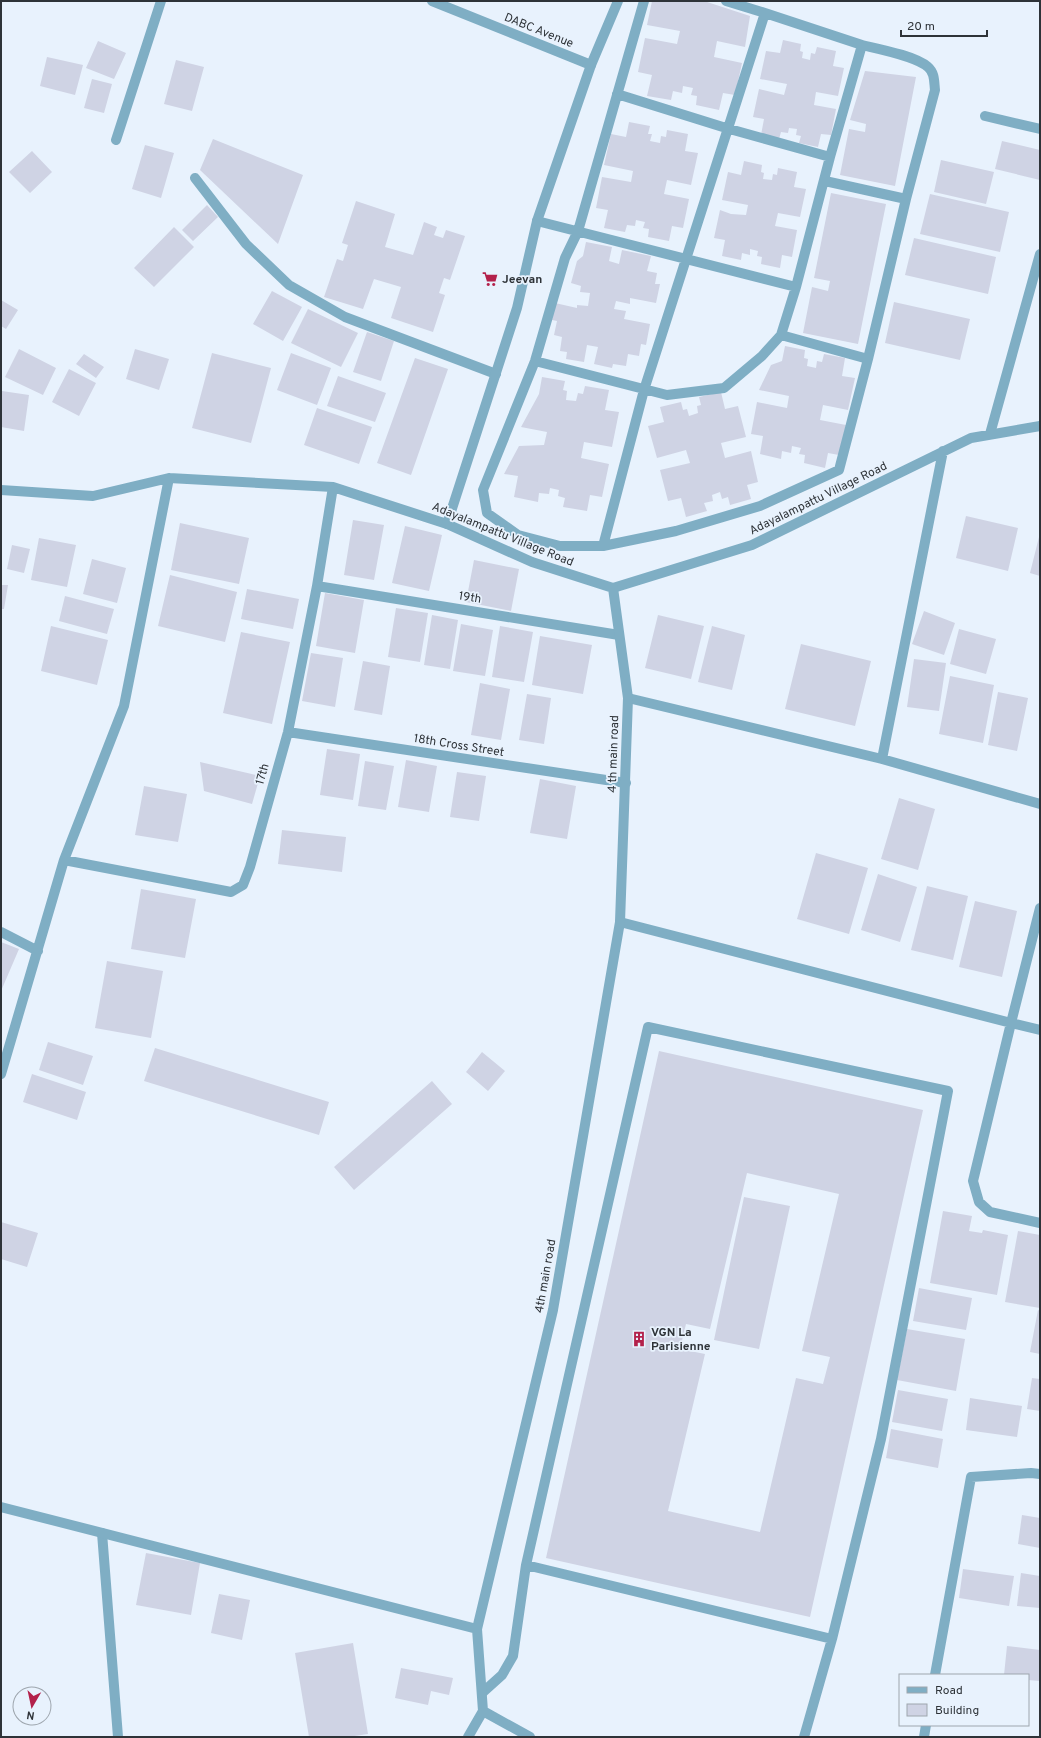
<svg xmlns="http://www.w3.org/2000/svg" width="1041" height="1738" font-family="Overpass,sans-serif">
<rect width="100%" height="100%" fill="#e8f2fd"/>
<path fill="#cfd3e4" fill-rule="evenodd" d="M652,1h52l46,15 -5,31 -28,-6 -3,16 28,6 -7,32 -12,-2 -4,17 -23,-5 1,-9 -6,-1 2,-7 -10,-2 -1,7 -9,-2 -2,9 -24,-4 5,-21 -14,-3 7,-34 32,6 3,-13 -33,-6z
M783,40l18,4 -1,7 3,1 -1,6 8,2 1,-7 4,1 2,-7 19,4 -3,15 11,2 -6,28 -22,-4 -2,13 22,4 -5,26 -10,-1 -3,13 -19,-4 2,-7 -5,-1 1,-6 -8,-1 -1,5 -7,-1 -2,7 -18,-4 3,-16 -11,-2 6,-28 25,6 3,-11 -27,-5 6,-28 14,2z
M98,41l28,12 -12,26 -28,-11z
M47,57l36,8 -8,30 -35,-9z
M176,60l28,7 -12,44 -28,-7z
M865,71l51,6 -21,109 -55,-11 9,-46 16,3 1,-8 -16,-4z
M92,79l20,5 -8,29 -20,-5z
M629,122l21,4 -2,8h4l-2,7 10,2 1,-7 5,1 1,-7 21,4 -3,17 13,2 -7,32 -24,-5 -3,14 25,5 -6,29 -11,-2 -3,15 -21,-4 1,-8 -6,-1 2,-6 -9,-2 -1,6 -8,-1 -2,7 -21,-4 4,-18 -12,-2 6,-31 29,5 2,-11 -29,-6 7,-31 15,3z
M213,139l90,36 -25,69 -78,-74z
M1002,141l38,9v30l-45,-11z
M145,145l29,8 -13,45 -29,-9z
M32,151l20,21 -22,21 -21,-21z
M941,160l53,12 -8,32 -52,-12z
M744,161l18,4 -1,7 3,1 -1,6 9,1 1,-6 4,1 1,-7 19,4 -3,15 12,2 -6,28 -22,-4 -3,13 22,4 -5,27 -10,-2 -2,13 -19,-4 1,-7 -5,-1 1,-5 -8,-2v6l-8,-2 -1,7 -19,-4 3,-16 -11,-2 6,-28 11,4 15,1 2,-10 -26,-5 6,-28 13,3z
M831,193l55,11 -28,140 -55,-11 9,-46 16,4 2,-10 -16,-3z
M930,194l79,18 -9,40 -80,-18z
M356,201l39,13 -10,33 28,8 11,-33 13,5 -3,8 9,3 3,-8 19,6 -15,44 -6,-2 -5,15 6,2 -12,37 -42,-14 10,-31 -27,-8 -11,30 -39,-12 13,-38 6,2 5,-16 -6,-2z
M207,205l11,12 -25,24 -11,-11z
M174,227l20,20 -40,40 -20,-19z
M914,238l82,19 -8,37 -83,-19z
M586,242l26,5 -3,14 10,3 3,-14 29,6 -4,15 10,2 -2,11h5l-4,19 -26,-5v6l-14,-3 -2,8 12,2 -2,8 26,5 -4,21 -5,-1 -2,12 -11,-2 -2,12 -13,-2 -1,4 -18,-4 4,-17 -11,-2 -3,17 -18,-3 1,-7 -7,-1 2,-14 -8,-2 3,-14 -5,-1 3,-17 22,5v-3l11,1 2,-13 -10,-1 1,-6 -10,-3 6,-22 6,-5z
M272,291l30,16 -19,34 -30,-17z
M1,300l17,10 -12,19 -5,-3z
M894,302l76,17 -10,41 -75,-17z
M308,309l50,24 -17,34 -50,-24z
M367,332l27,9 -13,40 -28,-9z
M785,346l20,4 -1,8 4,1 -1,7 9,2 1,-7 5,1 2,-8 21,4 -3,18 13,2 -7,32 -25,-5 -3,15 26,5 -7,30 -11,-2 -3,15 -21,-5 1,-8 -6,-1 2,-6 -9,-2 -1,7 -9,-2 -1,8 -21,-5 3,-18 -12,-2 6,-32 30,6 2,-12 -30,-6 12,-25 11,-4z
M19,349l37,19 -13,27 -38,-18z
M135,349l34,10 -10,31 -33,-11z
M212,353l59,15 -20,75 -59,-15z
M291,353l40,15 -14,37 -40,-15z
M84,354l20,13 -8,11 -20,-14z
M415,358l33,11 -37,106 -34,-12z
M69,369l27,14 -17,33 -27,-14z
M338,376l48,17 -11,29 -48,-16z
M542,377l23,4 -2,9 4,1 -1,9 10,1 2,-8 5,1 2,-8 24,4 -4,20 14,2 -7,35 -28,-5 -3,16 28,6 -7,33 -12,-2 -3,16 -24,-4 2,-9 -7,-2 1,-6 -9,-2 -1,6 -10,-1 -1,9 -24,-5 4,-21 -14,-2 15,-28 25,-1 3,-13 -26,-5 18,-33z
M2,391l27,4 -5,36 -23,-4z
M721,392l4,17 13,-3 8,31 -25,6 4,15 26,-7 7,31 -11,3 4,14 -21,6 -2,-8 -6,2 -2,-7 -8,3 1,6 -9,2 3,8 -21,6 -5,-19 -13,3 -8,-31 30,-7 -4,-13 -29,8 -9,-32 16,-4 -4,-15 21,-5 2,8 4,-1 2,7 9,-3 -1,-7 4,-1 -2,-8z
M317,408l55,19 -13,37 -55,-19z
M966,516l52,12 -10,43 -52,-13z
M353,520l31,5 -10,55 -30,-5z
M180,523l69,15 -10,46 -68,-14z
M405,526l37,9 -13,56 -37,-8z
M1040,533v43l-10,-3z
M39,538l37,7 -9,42 -36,-7z
M12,545l18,4 -6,24 -17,-4z
M92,559l34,9 -9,35 -34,-9z
M474,560l45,9 -8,42 -45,-9z
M170,575l67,17 -12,50 -67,-16z
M1,585h7l-4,24h-3z
M247,589l52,10 -6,30 -52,-10z
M325,593l39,7 -9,53 -39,-7z
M65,596l49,13 -7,25 -48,-13z
M396,608l32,5 -8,49 -32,-5z
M924,611l31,12 -11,32 -32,-11z
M432,615l26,5 -8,49 -26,-4z
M658,615l46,11 -13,53 -46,-11z
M461,624l32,6 -8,46 -32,-5z
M51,626l57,14 -11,45 -56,-14z
M500,626l33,6 -9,50 -32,-5z
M712,626l33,9 -13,55 -34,-8z
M959,629l37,10 -10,35 -36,-10z
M241,632l49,10 -18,82 -49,-11z
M540,636l52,9 -9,49 -51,-9z
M801,644l70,17 -16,65 -70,-17z
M311,653l32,5 -8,49 -33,-6z
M914,659l32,4 -7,48 -32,-4z
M363,661l27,5 -8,49 -28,-5z
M950,676l44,9 -11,58 -44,-9z
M480,683l30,6 -9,51 -30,-5z
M998,692l30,6 -11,53 -29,-6z
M527,694l24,4 -7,46 -25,-4z
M327,749l33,5 -7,46 -33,-5z
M406,760l31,6 -8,46 -31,-5z
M365,761l29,5 -8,44 -28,-4z
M200,762l60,14 -8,28 -48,-13z
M457,772l29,4 -7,45 -29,-4z
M540,779l36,7 -9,53 -37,-6z
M144,786l43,8 -9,48 -43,-7z
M899,798l36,11 -17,61 -37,-11z
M282,830l64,7 -4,35 -64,-8z
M816,853l52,15 -19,66 -52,-15z
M878,874l39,13 -17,55 -39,-12z
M927,886l41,10 -15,64 -42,-10z
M141,889l55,10 -11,59 -54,-9z
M975,901l42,10 -15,66 -43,-10z
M1,942l18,7 -18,42z
M107,961l56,10 -12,67 -56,-10z
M48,1042l45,14 -10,29 -44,-15z
M155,1048l174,54 -10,33 -175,-54z
M659,1051l264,59 -113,507 -264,-59zM747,1173l92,21 -37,157 28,6 -7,27 -27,-6 -36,154 -92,-21 37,-157 -25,-5 6,-25 24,5z
M482,1052l23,19 -17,20 -22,-19z
M32,1074l54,18 -9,28 -54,-18z
M432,1081l20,23 -98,86 -20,-23z
M744,1197l46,9 -31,143 -45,-9z
M943,1211l29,5 -3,15 13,2 1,-3 25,5 -11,60 -67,-12z
M1,1222l37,11 -11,34 -26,-8z
M1018,1231l22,4v73l-35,-6z
M919,1288l53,10 -6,32 -53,-9z
M1038,1310l2,1v43l-10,-2z
M907,1329l58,10 -9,52 -59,-11z
M1032,1378l8,1v32l-13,-2z
M898,1390l50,9 -6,32 -50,-9z
M970,1398l52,8 -5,31 -51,-7z
M891,1429l52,10 -5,29 -52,-10z
M1022,1515l18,3v30l-22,-4z
M146,1553l54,10 -9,52 -55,-10z
M963,1569l51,7 -5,30 -50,-8z
M1021,1573l19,3v32l-23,-2z
M219,1594l31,6 -8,40 -31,-7z
M353,1643l15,91 -20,3h-39l-14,-84z
M1007,1646l33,4v31l-12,-1v-5h-24z
M401,1668l52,10 -4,17 -18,-4 -3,14 -33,-7z"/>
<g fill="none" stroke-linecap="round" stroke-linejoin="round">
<path stroke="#7faec4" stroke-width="10" d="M644,1l-66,230 -13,27 -30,103 -52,129 4,23 31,22 42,11h43l73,-15 84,-25 79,-36 29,-111 -87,-24
M726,1l39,12
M862,45c17,4 54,11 66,22 7,6 6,15 7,23l-29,109 -38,160
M591,65l27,-64
M617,94l109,34 104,29
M985,116l55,13
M116,140l45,-139
M195,178l51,66 43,41 56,32 151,57
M825,181l81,18
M537,221l259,66 34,-130 32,-112 -97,-32 -121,377 -41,156
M535,361l132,34 57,-7 38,-32 19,-21 15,-48
M990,434l50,-180
M1,490l92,6 76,-18 164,9 114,37
M317,586l302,49
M613,588l139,-43 219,-107 69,-12
M628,698l254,61 158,45
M288,732l338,51
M882,759l61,-308
M64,860l167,32 12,-7 7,-18 38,-135 29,-146 16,-99
M620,922l391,101 29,-115
M1,932l37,19
M1040,1030l-29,-7 -38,158 6,21 11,10 50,11
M1,1074l63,-214 60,-154 45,-228
M102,1533l16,204
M935,1675l36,-198 60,-4 9,1
M482,1693l20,-18 11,-19 13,-91 122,-538 300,64 -67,348 -49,200 -306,-74
M804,1737l28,-98
M924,1737l2,-12"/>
<path stroke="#7faec4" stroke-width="10" d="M432,1l159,64 -54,156 -20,87 -70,216 85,38 81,26 15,110 -8,224 -67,388 -76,319 6,82 -15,26
M1,1507l476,122
M483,1711l47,26"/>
</g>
<defs>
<symbol id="supermarket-bare" viewBox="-9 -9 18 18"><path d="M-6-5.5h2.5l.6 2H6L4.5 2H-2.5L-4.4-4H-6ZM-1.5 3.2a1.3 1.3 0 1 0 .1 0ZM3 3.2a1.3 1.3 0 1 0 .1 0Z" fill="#b3214b" stroke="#e8f2fd" stroke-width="2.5" paint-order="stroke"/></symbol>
<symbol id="building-bare" viewBox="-9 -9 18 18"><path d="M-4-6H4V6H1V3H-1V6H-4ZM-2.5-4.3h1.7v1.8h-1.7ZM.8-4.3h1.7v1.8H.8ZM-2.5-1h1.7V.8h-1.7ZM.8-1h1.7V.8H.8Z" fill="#b3214b" stroke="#e8f2fd" stroke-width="2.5" paint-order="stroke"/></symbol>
</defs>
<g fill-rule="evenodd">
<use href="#supermarket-bare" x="479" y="268" width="22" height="22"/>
<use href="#building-bare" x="628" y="1328" width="22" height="22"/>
</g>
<g text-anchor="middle" stroke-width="3.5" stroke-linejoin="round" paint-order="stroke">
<g font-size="12" fill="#2e3338" stroke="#e8f2fd">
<text transform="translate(539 30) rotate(22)" y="4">DABC Avenue</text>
<text transform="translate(818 498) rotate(-26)" y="4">Adayalampattu Village Road</text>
<text transform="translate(503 534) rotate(22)" y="4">Adayalampattu Village Road</text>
<text transform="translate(470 597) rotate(9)" y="4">19th</text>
<text transform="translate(459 745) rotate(9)" y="4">18th Cross Street</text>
<text transform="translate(613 754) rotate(-88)" y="4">4 th main road</text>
<text transform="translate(262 774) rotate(-75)" y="4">17th</text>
<text transform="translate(545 1276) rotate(-80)" y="4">4th main road</text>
</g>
<g font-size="12" font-weight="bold" fill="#2e3338" stroke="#e8f2fd" text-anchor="start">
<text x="502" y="283">Jeevan</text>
<text x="651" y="1336">VGN La<tspan x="651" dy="14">Parisienne</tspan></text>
</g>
</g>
<rect width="1041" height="1738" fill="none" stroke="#2e3338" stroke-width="4"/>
<rect x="899" y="1674" width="130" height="52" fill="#e8f2fd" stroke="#9ea6ae"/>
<rect x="907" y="1687" width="20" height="6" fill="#7faec4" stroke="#9ea6ae"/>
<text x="935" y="1694" font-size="12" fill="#2e3338">Road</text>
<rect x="907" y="1704" width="20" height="12" fill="#cfd3e4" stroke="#9ea6ae"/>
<text x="935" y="1714" font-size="12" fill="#2e3338">Building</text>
<g transform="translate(32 1706) rotate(189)"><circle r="19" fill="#e8f2fd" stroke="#9ea6ae"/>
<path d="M0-3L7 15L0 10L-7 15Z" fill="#b3214b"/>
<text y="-6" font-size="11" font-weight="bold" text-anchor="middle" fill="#2e3338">N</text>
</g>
<path d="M901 30v6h86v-6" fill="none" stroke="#2e3338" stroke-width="2"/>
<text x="907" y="30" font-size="12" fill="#2e3338" stroke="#e8f2fd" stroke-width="3" paint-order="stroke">20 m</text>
</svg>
